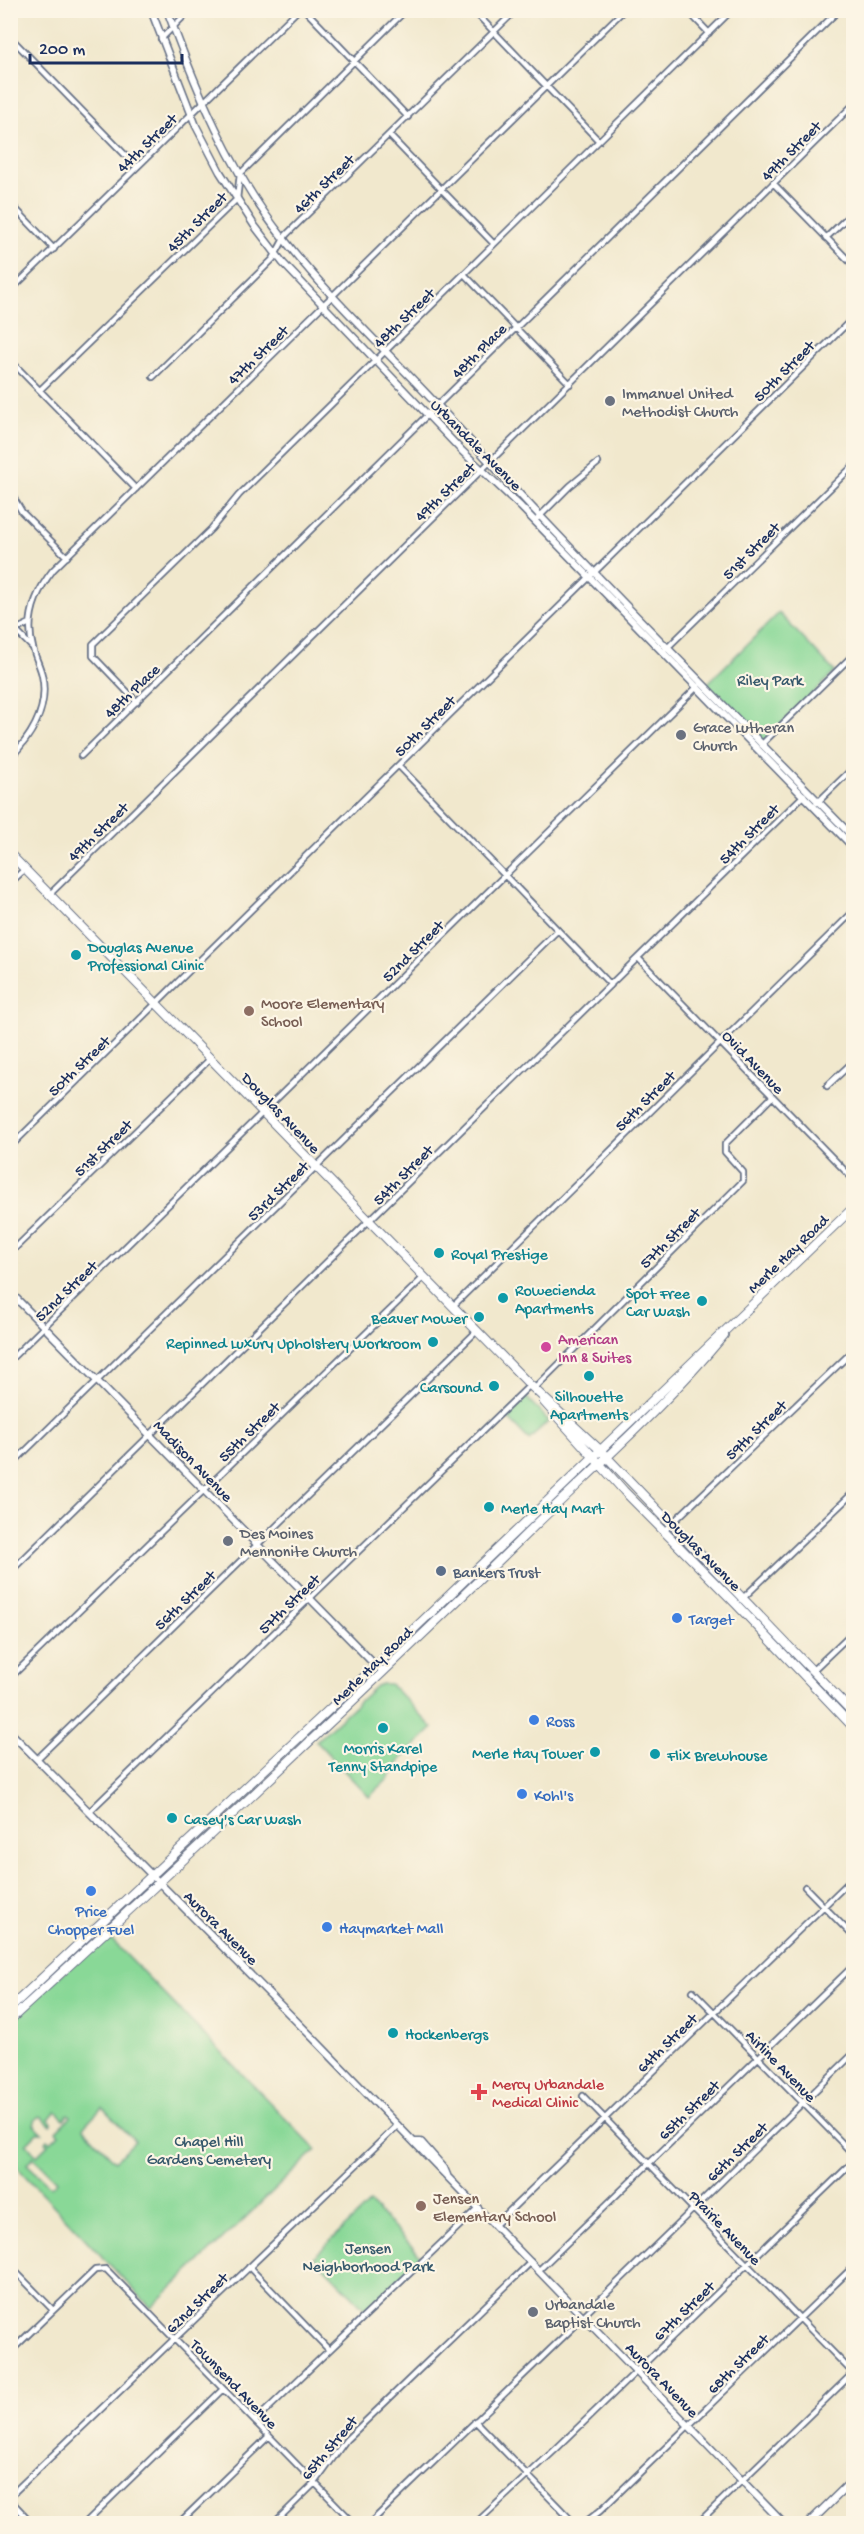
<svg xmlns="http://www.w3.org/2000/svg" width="864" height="2534" font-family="'Gochi Hand',sans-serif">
<rect width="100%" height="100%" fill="#fcf5e5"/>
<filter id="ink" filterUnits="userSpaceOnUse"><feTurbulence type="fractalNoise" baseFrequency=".0167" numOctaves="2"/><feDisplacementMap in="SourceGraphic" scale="12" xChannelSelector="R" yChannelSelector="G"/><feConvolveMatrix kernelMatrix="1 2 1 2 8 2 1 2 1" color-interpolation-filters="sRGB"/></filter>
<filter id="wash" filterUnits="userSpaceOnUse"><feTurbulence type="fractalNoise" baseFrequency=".008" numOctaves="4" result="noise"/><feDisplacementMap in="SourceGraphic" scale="24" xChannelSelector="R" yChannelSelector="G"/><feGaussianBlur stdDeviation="1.35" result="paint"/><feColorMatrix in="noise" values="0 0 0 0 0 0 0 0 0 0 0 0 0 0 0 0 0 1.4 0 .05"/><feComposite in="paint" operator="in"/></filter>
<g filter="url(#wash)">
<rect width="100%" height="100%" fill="#f1e8cd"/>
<path fill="#89d897" stroke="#52847a" stroke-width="1.5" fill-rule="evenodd" d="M779,613l56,59 -73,71 -57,-57z
M526,1397l23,24 -20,19 -23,-24z
M382,1684h8l43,44 -31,30 -15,22 -18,17 -53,-56 60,-55z
M106,1934l210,216 -165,158 -140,-147v-141zM102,2107l33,34 -20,20 -32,-34zM56,2111l8,8 4,-5 3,2 -15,15 3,3 -8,8 -3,-3 -3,3 3,2 -11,11 -11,-11 11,-11h5l-8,-8 2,-6 5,-3 9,9 2,-2 -3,-4zM33,2157l24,24 -6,6 -24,-23z
M370,2203l52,54 -56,53 -52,-53z"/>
</g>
<g filter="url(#ink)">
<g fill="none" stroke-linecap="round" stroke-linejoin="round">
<defs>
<path id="minor" d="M305,10l103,107
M473,10l126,131
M687,10l22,23
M10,37l127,130
M161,39l29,-29
M389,135l105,109
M773,183l81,83
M10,203l44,46
M826,238l28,-27
M464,274l106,110
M10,291l288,-281
M10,360l126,129
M153,377l120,-118 13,-24 230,-225
M40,390l197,-191 3,-25 166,-164
M10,492l12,20 45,45
M538,518l32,-32 28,-23
M10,625l22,22
M15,630l15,-7
M665,650l189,-185
M137,702l-44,-46v-12l118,-115 28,-34 493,-485
M761,745l93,-91
M81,756l758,-746
M10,758c22,-22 39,-51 32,-83 -2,-9 -7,-18 -9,-27 -8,-29 2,-55 20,-78l571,-560
M399,766l212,219
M817,803l37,-36
M10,883l15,-14
M50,894l804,-790
M638,958l216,222
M827,1086l27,-25
M10,1147l844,-830
M10,1253l200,-194
M453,1306l401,-395
M10,1360l688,-674
M534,1389l209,-208v-9l-18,-20v-8l47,-47
M10,1466l548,-536
M665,1530l189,-180
M10,1572l794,-777
M741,1600l113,-108
M812,1671l42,-40
M10,1678l414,-401
M37,1759l440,-428
M89,1812l441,-427
M805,1887l49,50
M693,1991l161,164
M583,2096l271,278
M495,2225l359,-348
M10,2266l43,44
M249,2267l80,83
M539,2270l315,-305
M583,2316l271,-263
M10,2352l85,-82 11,-1 249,255
M255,2421l223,-213
M475,2421l100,103
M10,2496l388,-371
M10,2500l23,24
M84,2524l139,-135
M178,2524l91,-88
M273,2524l42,-41 31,-43 185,-178
M369,2524l215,-207
M475,2524l82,-76 297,-287
M583,2524l17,-13 254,-245
M697,2524l157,-152"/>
<path id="tertiary" d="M151,10l45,116 24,46 34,53 29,38 179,188 59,56 333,341
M167,10c30,81 62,160 116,228 51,66 114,122 170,184 129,142 266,278 401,416
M10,1292l366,374 8,5
M10,1732l304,307 470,485
M414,2142h7l23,26 3,7"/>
<path id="secondary" d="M808,2524l46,-45"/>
<path id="primary" d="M10,854l520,531 69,64 255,265
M544,1402l80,89 112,113 118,124
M10,2008l356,-333 488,-468
M10,2020c171,-157 341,-315 507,-477 69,-68 145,-133 207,-208"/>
</defs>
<use href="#minor" stroke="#667085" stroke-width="8"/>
<use href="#tertiary" stroke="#667085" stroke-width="9"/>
<use href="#secondary" stroke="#667085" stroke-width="10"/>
<use href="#primary" stroke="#667085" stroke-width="10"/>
<use href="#minor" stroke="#fff" stroke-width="4.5"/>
<use href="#tertiary" stroke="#fff" stroke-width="6"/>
<use href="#secondary" stroke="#fff" stroke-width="7"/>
<use href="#primary" stroke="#fff" stroke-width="8"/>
</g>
</g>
<g fill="#6b7280" stroke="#fcf5e5" stroke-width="2">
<circle cx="610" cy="401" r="6"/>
<circle cx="681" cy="735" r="6"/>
<circle cx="228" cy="1541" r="6"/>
<circle cx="533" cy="2312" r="6"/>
</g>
<g fill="#0f9aa8" stroke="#fcf5e5" stroke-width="2">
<circle cx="76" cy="955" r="6"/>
<circle cx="439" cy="1253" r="6"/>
<circle cx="503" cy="1298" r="6"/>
<circle cx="702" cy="1301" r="6"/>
<circle cx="479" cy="1317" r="6"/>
<circle cx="433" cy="1342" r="6"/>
<circle cx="589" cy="1376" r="6"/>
<circle cx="494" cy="1386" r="6"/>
<circle cx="489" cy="1507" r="6"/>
<circle cx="383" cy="1728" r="6"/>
<circle cx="595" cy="1752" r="6"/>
<circle cx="655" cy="1754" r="6"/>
<circle cx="172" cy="1818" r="6"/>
<circle cx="393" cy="2033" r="6"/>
</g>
<g fill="#8d6e63" stroke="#fcf5e5" stroke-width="2">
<circle cx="249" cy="1011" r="6"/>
<circle cx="421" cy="2206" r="6"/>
</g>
<circle fill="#d1479c" stroke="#fcf5e5" stroke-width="2" cx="546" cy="1347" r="6"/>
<circle fill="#5c6f8a" stroke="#fcf5e5" stroke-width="2" cx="441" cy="1571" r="6"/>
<g fill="#3f7fe0" stroke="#fcf5e5" stroke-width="2">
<circle cx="677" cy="1618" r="6"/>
<circle cx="534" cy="1720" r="6"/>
<circle cx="522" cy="1794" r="6"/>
<circle cx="91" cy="1891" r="6"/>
<circle cx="327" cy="1927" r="6"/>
</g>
<path fill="#e0444e" stroke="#fcf5e5" stroke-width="2" d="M476 2083h6v6h6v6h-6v6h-6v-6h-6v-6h6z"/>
<g text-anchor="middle" stroke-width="4.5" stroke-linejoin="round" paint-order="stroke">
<g font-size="16" fill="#1b2f5e" stroke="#fcf5e5">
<text transform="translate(146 142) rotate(-44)" y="6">44th Street</text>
<text transform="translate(790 150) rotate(-45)" y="6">49th Street</text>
<text transform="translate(323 183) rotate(-44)" y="6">46th Street</text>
<text transform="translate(196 221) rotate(-45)" y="6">45th Street</text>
<text transform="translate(403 317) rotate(-44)" y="6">48th Street</text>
<text transform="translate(478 350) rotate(-45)" y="6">48th Place</text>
<text transform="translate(257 354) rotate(-44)" y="6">47th Street</text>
<text transform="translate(783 370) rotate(-45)" y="6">50th Street</text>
<text transform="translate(477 444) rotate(45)" y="6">Urbandale Avenue</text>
<text transform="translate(444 491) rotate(-44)" y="6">49th Street</text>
<text transform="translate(750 550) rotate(-45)" y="6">51st Street</text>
<text transform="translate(131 690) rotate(-44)" y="6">48th Place</text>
<text transform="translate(424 725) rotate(-45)" y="6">50th Street</text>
<text transform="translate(97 831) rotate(-44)" y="6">49th Street</text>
<text transform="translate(748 833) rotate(-45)" y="6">54th Street</text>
<text transform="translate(412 950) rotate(-45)" y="6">52nd Street</text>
<text transform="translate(754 1061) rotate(46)" y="6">Ovid Avenue</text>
<text transform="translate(78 1065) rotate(-44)" y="6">50th Street</text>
<text transform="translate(644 1100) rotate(-45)" y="6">56th Street</text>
<text transform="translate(282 1112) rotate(46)" y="6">Douglas Avenue</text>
<text transform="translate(102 1147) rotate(-44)" y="6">51st Street</text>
<text transform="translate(402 1174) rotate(-45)" y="6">54th Street</text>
<text transform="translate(277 1190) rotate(-44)" y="6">53rd Street</text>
<text transform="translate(669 1237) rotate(-45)" y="6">57th Street</text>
<text transform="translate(787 1253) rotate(-44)" y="6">Merle Hay Road</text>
<text transform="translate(65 1290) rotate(-44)" y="6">52nd Street</text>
<text transform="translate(755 1429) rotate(-44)" y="6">59th Street</text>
<text transform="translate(248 1431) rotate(-44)" y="6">55th Street</text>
<text transform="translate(194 1460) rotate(46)" y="6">Madison Avenue</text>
<text transform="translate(702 1550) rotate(45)" y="6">Douglas Avenue</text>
<text transform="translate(184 1599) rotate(-44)" y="6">56th Street</text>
<text transform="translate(288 1603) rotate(-44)" y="6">57th Street</text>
<text transform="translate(371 1665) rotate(-44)" y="6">Merle Hay Road</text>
<text transform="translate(222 1927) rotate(45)" y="6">Aurora Avenue</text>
<text transform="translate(666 2042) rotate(-44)" y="6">64th Street</text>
<text transform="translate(782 2065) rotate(46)" y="6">Airline Avenue</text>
<text transform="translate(688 2109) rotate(-44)" y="6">65th Street</text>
<text transform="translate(736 2151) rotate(-44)" y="6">66th Street</text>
<text transform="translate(726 2227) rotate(46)" y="6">Prairie Avenue</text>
<text transform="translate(196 2302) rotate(-44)" y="6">62nd Street</text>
<text transform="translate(683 2310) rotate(-44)" y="6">67th Street</text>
<text transform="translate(737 2363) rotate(-44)" y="6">68th Street</text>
<text transform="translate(663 2379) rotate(46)" y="6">Aurora Avenue</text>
<text transform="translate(235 2383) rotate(46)" y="6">Townsend Avenue</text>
<text transform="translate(328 2447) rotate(-50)" y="6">65th Street</text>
</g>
<g font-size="16" fill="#5b616d" stroke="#fcf5e5" text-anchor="start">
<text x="622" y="398">Immanuel United<tspan x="622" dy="18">Methodist Church</tspan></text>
<text x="693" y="732">Grace Lutheran<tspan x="693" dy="18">Church</tspan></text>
<text x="240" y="1538">Des Moines<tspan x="240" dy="18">Mennonite Church</tspan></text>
<text x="545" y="2309">Urbandale<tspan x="545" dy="18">Baptist Church</tspan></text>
</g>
<g font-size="16" fill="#36596c" stroke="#fcf5e5">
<text x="770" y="685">Riley Park</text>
<text x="209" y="2146">Chapel Hill<tspan x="209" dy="18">Gardens Cemetery</tspan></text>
<text x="368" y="2253">Jensen<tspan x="368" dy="18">Neighborhood Park</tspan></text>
</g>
<g font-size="16" fill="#0d838f" stroke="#fcf5e5" text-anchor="start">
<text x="88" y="952">Douglas Avenue<tspan x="88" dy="18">Professional Clinic</tspan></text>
<text x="451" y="1259">Royal Prestige</text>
<text x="515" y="1295">Rowecienda<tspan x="515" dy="18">Apartments</tspan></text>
<text x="690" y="1298" text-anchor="end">Spot Free<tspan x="690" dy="18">Car Wash</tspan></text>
<text x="467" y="1323" text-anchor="end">Beaver Mower</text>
<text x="421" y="1348" text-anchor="end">Repinned Luxury Upholstery Workroom</text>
<text x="482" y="1392" text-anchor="end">Carsound</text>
<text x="589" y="1401" text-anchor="middle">Silhouette<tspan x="589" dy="18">Apartments</tspan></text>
<text x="501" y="1513">Merle Hay Mart</text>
<text x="383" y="1753" text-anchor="middle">Morris Karel<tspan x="383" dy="18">Tenny Standpipe</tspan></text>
<text x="583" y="1758" text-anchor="end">Merle Hay Tower</text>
<text x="667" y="1760">Flix Brewhouse</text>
<text x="184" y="1824">Casey's Car Wash</text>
<text x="405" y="2039">Hockenbergs</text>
</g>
<g font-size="16" fill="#785e54" stroke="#fcf5e5" text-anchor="start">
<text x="261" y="1008">Moore Elementary<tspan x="261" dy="18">School</tspan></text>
<text x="433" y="2203">Jensen<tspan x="433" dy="18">Elementary School</tspan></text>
</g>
<g font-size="16" fill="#b23c85" stroke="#fcf5e5" text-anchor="start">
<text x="558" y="1344">American<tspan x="558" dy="18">Inn &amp; Suites</tspan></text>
</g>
<g font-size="16" fill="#4e5e75" stroke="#fcf5e5" text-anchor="start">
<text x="453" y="1577">Bankers Trust</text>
</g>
<g font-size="16" fill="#366cbe" stroke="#fcf5e5" text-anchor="start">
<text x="689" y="1624">Target</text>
<text x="546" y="1726">Ross</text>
<text x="534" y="1800">Kohl's</text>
<text x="91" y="1916" text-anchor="middle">Price<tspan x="91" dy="18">Chopper Fuel</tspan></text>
<text x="339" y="1933">Haymarket Mall</text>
</g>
<g font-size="16" fill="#be3a42" stroke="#fcf5e5" text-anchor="start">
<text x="492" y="2089">Mercy Urbandale<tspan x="492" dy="18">Medical Clinic</tspan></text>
</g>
</g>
<rect width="864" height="2534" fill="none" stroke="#fcf5e5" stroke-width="36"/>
<path d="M30 54v9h152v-9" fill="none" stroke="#1b2f5e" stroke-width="3"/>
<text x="39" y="54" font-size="18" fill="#1b2f5e" stroke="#fcf5e5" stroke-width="4.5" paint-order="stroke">200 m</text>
</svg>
